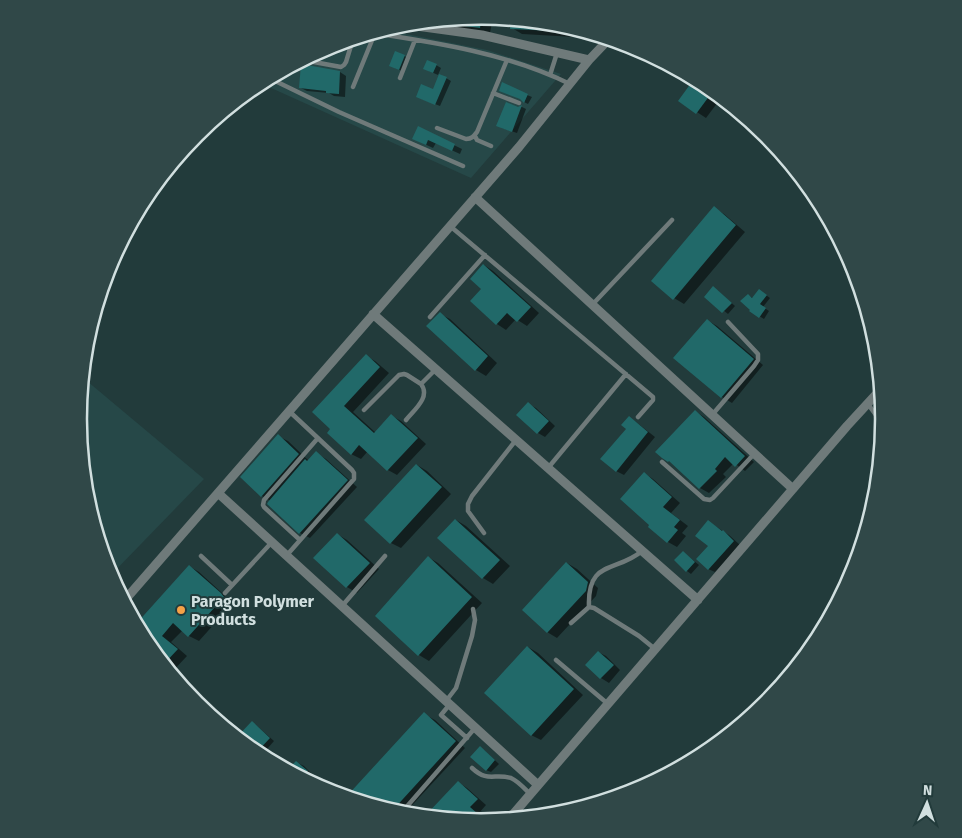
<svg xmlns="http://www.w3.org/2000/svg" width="962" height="838" font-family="'Fira Sans',sans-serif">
<rect width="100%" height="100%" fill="#223b3b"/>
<path fill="#264848" d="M381,30l15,2 91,18 74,24 -90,104 -211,-95 67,-36z
M87,381l117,98 -94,97 -24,-79 -8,-78 3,-31z"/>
<path fill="#0007" d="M481,16l12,1 -3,16 -42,-5 -10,-6v-2z
M560,24l32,10v4l-70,-4 -10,-6z
M404,56l5,2 -5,14 -9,-4z
M436,65l5,3 -3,7 -9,-4z
M287,68l-5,11 -8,-4z
M340,72l6,4 -1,21 -11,-1 -5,-3 -22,-2 -6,-3z
M446,78l5,3 -11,25 -18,-7 11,-8z
M696,79l9,5 16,14 -15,20 -26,-17z
M527,95l5,2 -4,7 -4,-2z
M522,107l4,2 -9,24 -15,-5 16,-20z
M419,128l43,21 -2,5 -24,-11 -3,5 -19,-9z
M714,208l10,6 21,18 -61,72 -10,-6z
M484,265l9,6 46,42 -12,13 -11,-7 -10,11 -9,-6 -26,-23 12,-12z
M718,291l17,15 -7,8 -22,-18z
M763,293l7,5 -7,9 6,4 -5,8 -13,-8 -3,-16 5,3z
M440,314l10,5 47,44 -11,13 -10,-6z
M707,320l10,6 46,39 -31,38 -10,-6z
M366,356l9,5 14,12 -36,39 23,21 16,-17 9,5 25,23 -29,31 -9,-5 -20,-19 -7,8 -10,-5 -19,-25z
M528,404l8,4 19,18 -10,11 -7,-4z
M695,411l9,6 50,45 -9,9 -11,-8 -11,11 3,3 -17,16 -9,-5z
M629,418l7,4 19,15 -31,38 -8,-4 11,-42z
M278,436l10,5 21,20 7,-8 10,6 31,28 -47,51 -10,-5 -29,-32 -9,-5 -20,-19z
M417,465l10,6 24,23 -50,54 -10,-5z
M644,473l9,6 27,24 -9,10 17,13 -6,7 4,3 -9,11 -9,-5z
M456,520l10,6 44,40 -17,18 -10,-6 -44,-40z
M709,522l20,13 11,10 -25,27 -7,-3z
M337,534l10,6 32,29 -22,24 -10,-6 -32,-29z
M683,552l16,13 -8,9 -4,-3z
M428,557l10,6 44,40 -53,58 -10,-6 -42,-39z
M567,563l10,6 21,19 -2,8 -39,42 -10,-6z
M189,566l10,6 34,31 -34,38 -10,-5 -6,-6 -12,12 16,14 -16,17 -25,-30z
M528,647l10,6 45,42 -42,45 -10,-5z
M598,652l8,4 14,14 -11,13 -8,-5 -14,-13z
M424,714l11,6 30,28 -61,66 -42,-12z
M252,723l5,3 17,15 -13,15 -23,-18z
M484,750l15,14 -8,8 -5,-2z
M296,762l8,4 10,10 -5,6 -20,-11z
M458,782l9,6 19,17 -7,8 9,8 -7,1 -51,-5 -2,-2z"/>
<path fill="#216969" d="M482,16l-2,12 -47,-6v-1z
M511,19l49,5 18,6v2l-68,-3z
M395,51l10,4 -6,15 -10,-4z
M427,60l10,4 -4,9 -10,-4z
M301,64l39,7 -1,23 -13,-1v-2l-27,-3z
M439,74l8,3 -12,28 -19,-8 5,-13 12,5z
M694,79l11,5 8,7 -17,23 -18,-13z
M502,82l26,12 -4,9 -4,-4 -21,-8z
M506,102l12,5 4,-2 -10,27 -16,-6z
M418,126l37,18 -3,7 -24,-11 -2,5 -14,-6z
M714,206l22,19 -63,75 -22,-19z
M483,264l48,43 -14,15 -10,-9 -11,12 -26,-24 11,-12 -11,-10z
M713,286l19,17 -10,10 -18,-16z
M759,289l8,6 -7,9 6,4 -7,10 -10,-7 1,-1 -10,-9 8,-7 4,4z
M440,312l48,44 -13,15 -49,-45z
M707,319l47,40 -33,39 -48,-40z
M366,354l14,13 -36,39 30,27 17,-19 27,24 -31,33 -28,-26 -8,10 -24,-22 3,-4 -18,-17z
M528,402l21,19 -12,13 -21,-19z
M695,410l50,46 -10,11 -10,-10 -10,12 2,2 -18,18 -30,-28 -1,1 -6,-4 -7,-6z
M629,416l19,16 -32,40 -16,-13 26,-30 -5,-4z
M278,434l21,20 -38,43 -21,-20z
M316,451l32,29 -49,54 -32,-30 1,-2 37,-43 2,2z
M416,464l26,23 -52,57 -26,-24z
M644,472l28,25 -9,10 17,13 -6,7 4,3 -11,13 -19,-16 1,-2 -29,-26z
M455,519l45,41 -18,19 -45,-41z
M708,520l14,11 1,-1 11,11 -26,29 -12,-11 12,-13 -13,-10z
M337,533l33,30 -24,25 -33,-30z
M683,551l12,11 -9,10 -12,-12z
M428,556l44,41 -54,59 -43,-40z
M566,562l22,20 -2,9 -39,42 -25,-23z
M189,565l32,28 3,4 -36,40 -15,-14 -11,13 16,13 -14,15 -18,-21 -10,-19z
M527,646l47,43 -43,47 -47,-43z
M598,651l16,14 -14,14 -15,-14z
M424,712l32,29 -64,70 -46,-14z
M252,721l18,17 -14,15 -19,-16z
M480,746l15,14 -9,11 -16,-14z
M296,761l12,10 -6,7 -15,-8z
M458,781l20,18 -8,8 16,14 -5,1 -56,-6z"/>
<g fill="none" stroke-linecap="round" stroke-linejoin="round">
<path stroke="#6f7a7a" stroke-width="4.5" d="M373,33c66,10 136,21 197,51
M303,60l38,7 3,-2 2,-3 7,-23
M550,75l7,-22
M269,78l70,34 124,54
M400,78l15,-38
M353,87l22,-54
M493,93l26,10
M437,128l29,11c6,0 8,-3 11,-7l30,-72
M475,136l2,4 14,6
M450,226l203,171v3l-15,17
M592,305l80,-85
M430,317l55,-62
M868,404l15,21
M364,410l35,-35 5,-1 3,1 14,9
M712,415l42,-49 4,-6v-6l-30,-32
M406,420c8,-10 25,-23 15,-36l15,-15
M662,462l42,37 6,1 3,-2 41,-44
M548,468l78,-94
M484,533l-16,-22v-7l4,-8 44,-56
M300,540l-36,-33 -1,-2 1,-5 54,-62
M287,555l67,-76v-6l-2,-3 -63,-59
M201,556l31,29
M225,593l47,-51
M342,606l43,-50
M589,607c-2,-48 27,-34 53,-56
M571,623l18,-16 5,1 45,28 16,13
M556,660l52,44
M446,701l10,-13 16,-52 3,-16 -2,-11
M450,704l-9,11 26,23
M472,768c16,15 22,5 39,10 7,3 14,11 19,16
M403,811l72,-83"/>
<path stroke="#6f7a7a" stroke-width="9" d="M402,24l80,11 107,25
M475,197l318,292
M373,314l325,286
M218,493l320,292
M124,601l395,-454 70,-87 20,-21
M509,819l338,-393 34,-37"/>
</g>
<circle fill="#f6a247" stroke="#223b3b" stroke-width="2" cx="181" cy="610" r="5"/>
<g text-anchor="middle" stroke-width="4" stroke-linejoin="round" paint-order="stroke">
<g font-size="16" font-weight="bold" fill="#d1dfdf" stroke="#223b3b" text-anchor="start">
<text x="191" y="607">Paragon Polymer<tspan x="191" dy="18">Products</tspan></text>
</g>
</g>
<path d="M0 0H962V838H0ZM87 419a394 394 0 1 1 788 0a394 394 0 1 1-788 0Z" fill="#304848" fill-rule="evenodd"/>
<path fill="none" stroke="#d1dfdf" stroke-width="2.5" d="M87 419a394 394 0 1 1 788 0a394 394 0 1 1-788 0Z"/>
<g transform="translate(927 803) rotate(3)" stroke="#223b3b" stroke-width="4" paint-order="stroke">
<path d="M0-4L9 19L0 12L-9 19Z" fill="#d1dfdf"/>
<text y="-8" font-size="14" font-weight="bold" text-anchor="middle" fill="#d1dfdf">N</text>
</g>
</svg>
